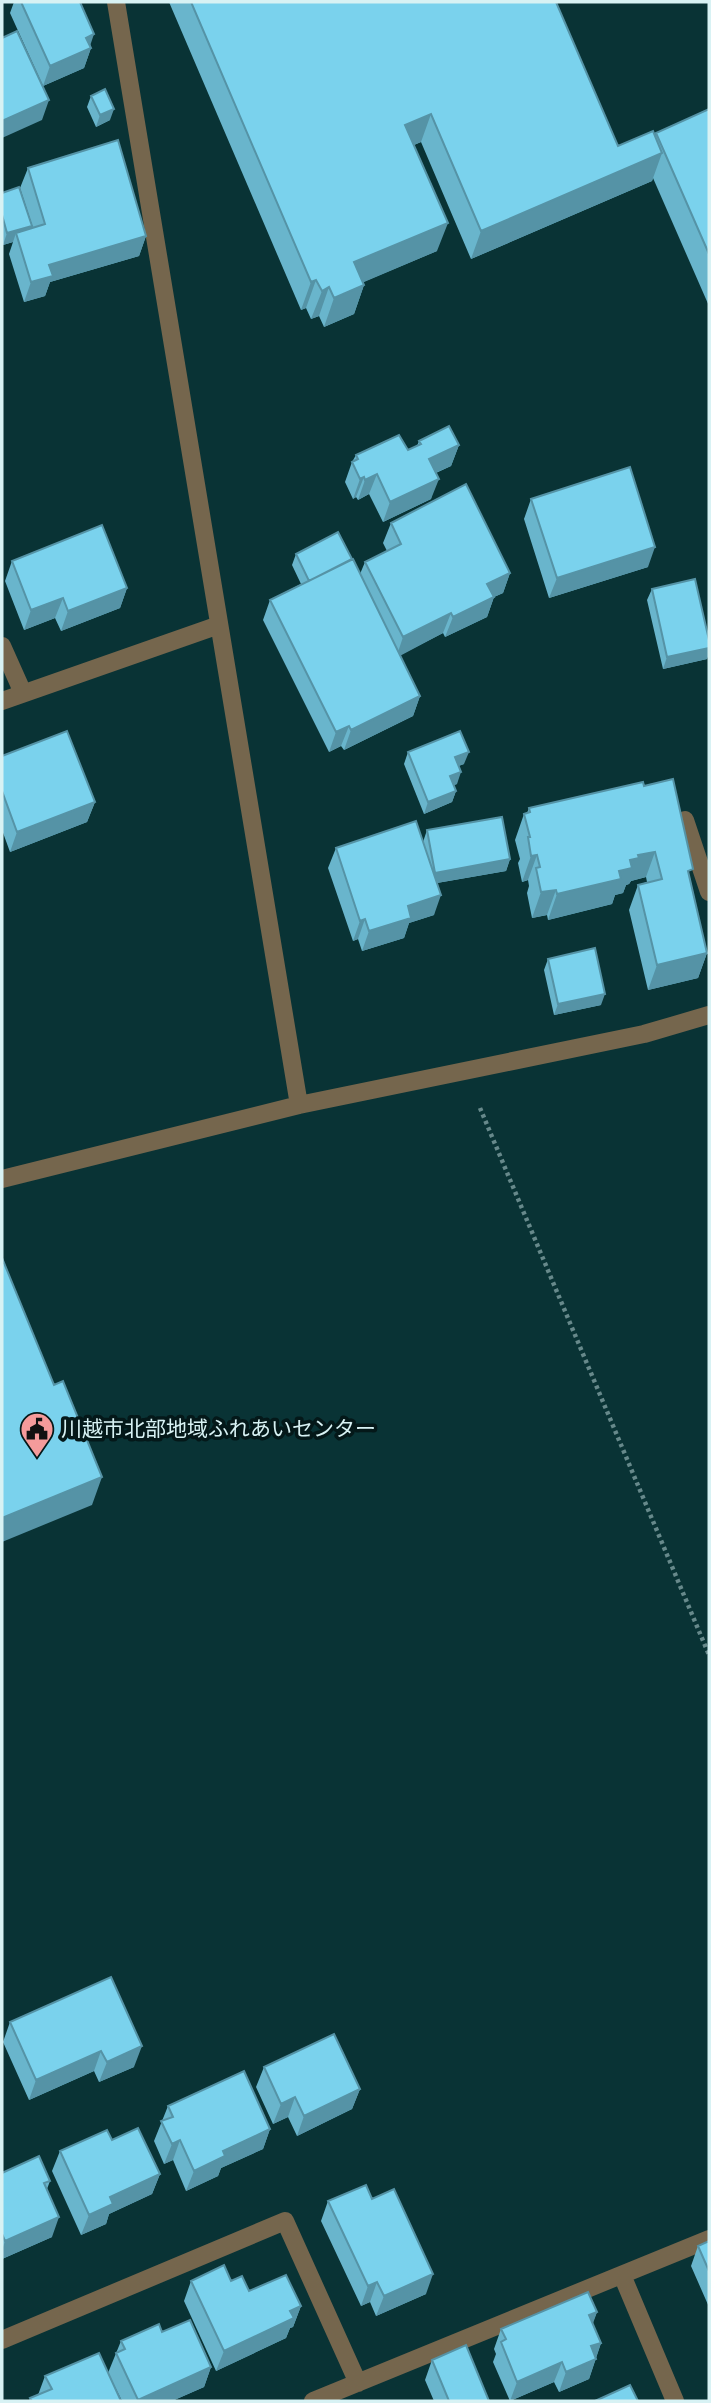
<svg xmlns="http://www.w3.org/2000/svg" width="711" height="2403" font-family="'Playfair Display','Noto Sans JP',serif">
<rect width="100%" height="100%" fill="#093335"/>
<g fill="none" stroke-linecap="round" stroke-linejoin="round">
<path stroke="#67898b" stroke-width="4.5" stroke-dasharray="3.5 3.5" stroke-linecap="butt" d="M480,1108l229,547"/>
<path stroke="#75664d" stroke-width="18" d="M116,2l183,1103
M2,646l21,47
M2,701l217,-76
M685,820l24,72
M2,1179l297,-74 345,-71 65,-19
M622,2275l53,126
M2,2340l283,-119 73,162
M313,2401l396,-162"/>
</g>
<path fill="#69b5cc" d="M14,2h66l11,46 -7,20 -41,18 -33,-73z
M169,2h387l62,144 37,-10 1,-3 53,-24v197l-56,-128 -1,3 -181,78 -50,-117 -7,3 23,106 -74,31 1,3 -10,29 -30,13 -5,-11 -8,3 -5,-11 -5,2z
M91,96l19,24 -14,7 -9,-20z
M28,168l118,68 -7,20 -89,26 -5,14 -21,6 -15,-48 4,-12 -10,3 -1,-5v-47l30,33 -1,3 2,-1 -13,-40z
M419,441l40,4 -8,21 -15,7 -5,26 -48,23 -14,-28 -11,6 -2,-3 -3,2 -8,-17 7,-20 4,-7 52,-5 9,-4z
M531,499l117,68 -99,31 -25,-79z
M391,523l119,50 -7,20 -9,4 -7,20 -42,20 -2,-4 -43,22 20,41 -7,20 -69,34 -3,-4 -12,6 -66,-132 7,-20 31,-16 -9,-19 4,-11 64,20 5,-12 22,-11 -4,-8z
M12,561l115,27 -7,20 -59,23 -6,-13 -31,12 -19,-49z
M652,589l57,59v4l-2,7 -44,10 -16,-69z
M408,752l56,12 -6,2 -1,18 -3,1 2,6 -4,11 -28,12 -20,-50z
M2,756l93,46 -8,20 -77,30 -8,-22z
M644,786l46,92 17,75 -9,25 -50,12 -19,-80 9,-25 9,-3 -1,-5 -15,4 -2,3 -3,1 -3,8 -8,2 -3,9 -64,16 -1,-5 -15,3 -5,-25 2,-7 -1,-6 -6,2 -4,-19 2,-4 -5,-19 9,-26 3,-1 2,-5z
M427,830l83,29 -4,12 -69,12 -3,32 -25,8 -5,15 -42,13 -4,-12 -5,2 -25,-73 8,-20 87,-6z
M548,959l53,46 -47,10 -10,-45z
M111,1977l23,90 -35,15 -5,-11 -65,29 -26,-58 7,-20z
M264,2067l96,22 -8,20 -55,27 -9,-19 -15,7 -17,-37z
M168,2106l102,23 -7,20 -42,19 -3,8 -32,15 -13,-31 -9,4 -10,-23z
M112,2140l48,34 -8,20 -43,20 -3,10 -25,11 -29,-64 8,-20z
M2,2173l48,8 -3,8 5,48 -50,22z
M372,2199l54,95 -50,22 -6,-14 -9,4 -40,-85 7,-20z
M709,2241v66l-18,-41 7,-20z
M191,2281h40l18,10 52,15 -8,21 -3,1 -4,10 -70,33 -32,-70z
M597,2312l-5,12 9,19 -12,36 -30,13 -5,-10 -44,19 -17,-39 3,-8 -2,-5 7,-20z
M162,2332l49,35 -7,20 -32,14h-50l-14,-28 13,-32z
M432,2360l57,41h-55l-9,-21z
M45,2376l76,25h-92l1,-3 8,-3z"/>
<path fill="#5593a6" d="M94,34l-5,15 2,-1 -7,20 -41,18 7,-20 36,-28z
M49,100l-7,20 -40,18v-17z
M114,109l-4,11 -14,7 4,-12z
M431,114l-10,28 -26,11 10,-28z
M662,153l-10,28 -181,78 10,-28z
M448,223l-11,28 -94,40 11,-29z
M32,226l-4,12 -12,-5 -3,9 -10,3 4,-12z
M146,236l-7,20 -89,26 -5,14 -21,6 7,-20 18,-17z
M316,280l-10,28 -5,2 10,-28z
M364,285l-10,29 -30,13 10,-29z
M329,287l-10,29 -8,3 11,-28z
M459,445l-8,21 -30,13 8,-20z
M377,474l-8,20 -11,6 7,-20z
M364,477l-8,20 -3,2 7,-20z
M439,479l-8,20 -48,23 7,-20z
M655,547l-7,20 -99,31 8,-20z
M510,573l-7,20 -9,4 -7,20 -42,20 8,-20 34,-33z
M127,588l-7,20 -59,23 7,-20z
M63,598l-8,20 -31,12 7,-20z
M451,613l-8,20 -47,25 7,-21z
M709,648v4l-2,7 -44,10 4,-12z
M420,696l-7,20 -69,34 7,-20z
M349,726l-8,20 -12,6 7,-20z
M469,752l-5,12 -13,5 4,-12z
M461,772l-4,12 -11,4 4,-12z
M456,791l-4,11 -28,12 4,-12z
M95,802l-8,20 -77,30 7,-20z
M655,852l-9,25 -15,4 -2,3 -3,1 -3,8 -8,2 -3,9 -64,16 9,-26 62,-23 11,-11 8,-5z
M537,855l-9,25 -6,2 9,-26z
M510,859l-4,12 -75,13 4,-11z
M556,890l-9,25 -15,3 9,-26z
M441,895l-7,20 -25,8 -5,15 -42,13 7,-20 39,-25z
M365,919l-7,20 -5,2 7,-20z
M707,953l-9,25 -50,12 9,-25z
M605,994l-4,11 -47,10 4,-11z
M102,1477l-10,28 -90,37v-24z
M142,2046l-8,21 -35,15 8,-20z
M101,2051l-7,20 -65,29 7,-20z
M360,2089l-8,20 -55,27 7,-20z
M295,2097l-7,20 -15,7 8,-20z
M270,2129l-7,20 -42,19 -3,8 -32,15 8,-20 29,-20z
M180,2140l-7,20 -9,4 8,-20z
M160,2174l-8,20 -43,20 -3,10 -25,11 8,-20 21,-18z
M59,2217l-7,20 -50,22v-9l3,-9z
M433,2274l-7,20 -50,22 8,-20z
M377,2282l-7,20 -9,4 7,-20z
M301,2306l-8,21 -3,1 -4,10 -70,33 8,-20 66,-40z
M597,2312l-7,20 -1,-17z
M601,2343l-12,36 -30,13 7,-20 25,-26z
M562,2362l-8,20 -44,19 7,-19z
M211,2367l-7,20 -32,14h-35z"/>
<path fill="#7ad2ed" stroke="#5593a6" stroke-width="2" d="M21,2h59l14,32 -8,4 5,10 -41,18z
M191,2h365l62,144 35,-15 9,22 -181,78 -50,-117 -26,11 43,98 -94,39 10,23 -30,13 -5,-11 -7,4 -6,-11 -5,2z
M17,31l32,69 -47,21v-83z
M105,89l9,20 -14,6 -9,-19z
M709,109v145l-53,-121z
M118,140l28,96 -97,29 4,11 -22,6 -15,-49 29,-9 -17,-56z
M19,187l13,39 -25,7 -5,-18v-22z
M449,426l10,19 -30,14 10,20 -49,23 -13,-28 -12,6 -1,-3 -4,2 -8,-17 6,-3 -2,-4 43,-20 9,15 13,-6 -2,-3z
M630,467l25,80 -98,31 -26,-79z
M466,484l44,89 -23,11 7,13 -41,20 -2,-4 -48,24 -38,-75 36,-18 -10,-21z
M102,525l25,63 -59,23 -5,-13 -32,12 -19,-49z
M338,532l14,27 -43,22 -13,-27z
M353,559l67,137 -69,34 -2,-4 -13,6 -66,-132z
M695,579l14,61v8l-42,9 -15,-68z
M67,731l28,71 -78,30 -15,-41v-35z
M460,731l9,21 -14,5 6,15 -11,4 6,15 -28,11 -20,-50z
M673,779l20,90 -5,2 19,82 -50,12 -19,-80 24,-6 -7,-27 -17,3 1,3 -9,2 2,8 -13,3 2,8 -64,15 -1,-4 -15,2 -5,-24 4,-1 -3,-12 -6,1 -3,-19h2l-6,-23 6,-2 -1,-4 114,-26 1,4z
M502,817l8,42 -75,14 -8,-43z
M416,821l25,74 -33,11 3,12 -42,13 -4,-12 -5,2 -24,-73z
M595,948l10,46 -47,10 -10,-45z
M2,1258l52,127 9,-4 39,96 -100,41z
M111,1977l31,69 -35,16 -6,-11 -65,29 -26,-58z
M334,2034l26,55 -56,27 -9,-19 -14,7 -17,-37z
M244,2071l26,58 -47,22 2,5 -31,15 -14,-31 -8,4 -11,-23 12,-4 -5,-11z
M138,2128l22,46 -50,23 3,7 -24,11 -29,-64 47,-21 5,10z
M39,2156l11,25 -6,2 15,34 -54,24 -3,-7v-61z
M366,2185l6,14 22,-10 39,85 -49,22 -7,-14 -9,4 -40,-85z
M709,2241v30l-11,-25z
M224,2265l7,16 11,-5 7,15 37,-16 15,31 -11,5 4,7 -70,33 -33,-70z
M588,2292l9,20 -8,3 12,28 -10,3 5,13 -30,13 -4,-10 -45,20 -16,-40 5,-3 -5,-10z
M190,2320l21,47 -73,33 -22,-47 9,-4 -4,-8 38,-17 3,8z
M466,2345l23,56h-40l-17,-41z
M99,2353l22,48h-89l-2,-3 22,-9 -7,-13z
M630,2385l8,16h-43z"/>
<defs>
<symbol id="civic-pin" viewBox="-11 -11 22 30"><path d="M0 17L-7.5 6A9.5 9.5 0 1 1 7.5 6Z" fill="#f59b9b" stroke="#041819"/><path d="M-.6-6.5H3V-4.5H.6V-3L4-1V1h2V6H-6V1h2V-1L-.6-3ZM-1.2 2.5V6h2.4V2.5Z" fill="#111"/></symbol>
</defs>
<g fill-rule="evenodd">
<use href="#civic-pin" x="18" y="1410" width="38" height="52"/>
</g>
<g text-anchor="middle" stroke-width="7" stroke-linejoin="round" paint-order="stroke">
<g font-size="21" fill="#d8f2f4" stroke="#041819" text-anchor="start">
<text x="61" y="1436">川越市北部地域ふれあいセンター</text>
</g>
</g>
<rect width="711" height="2403" fill="none" stroke="#d8f2f4" stroke-width="7"/>
</svg>
